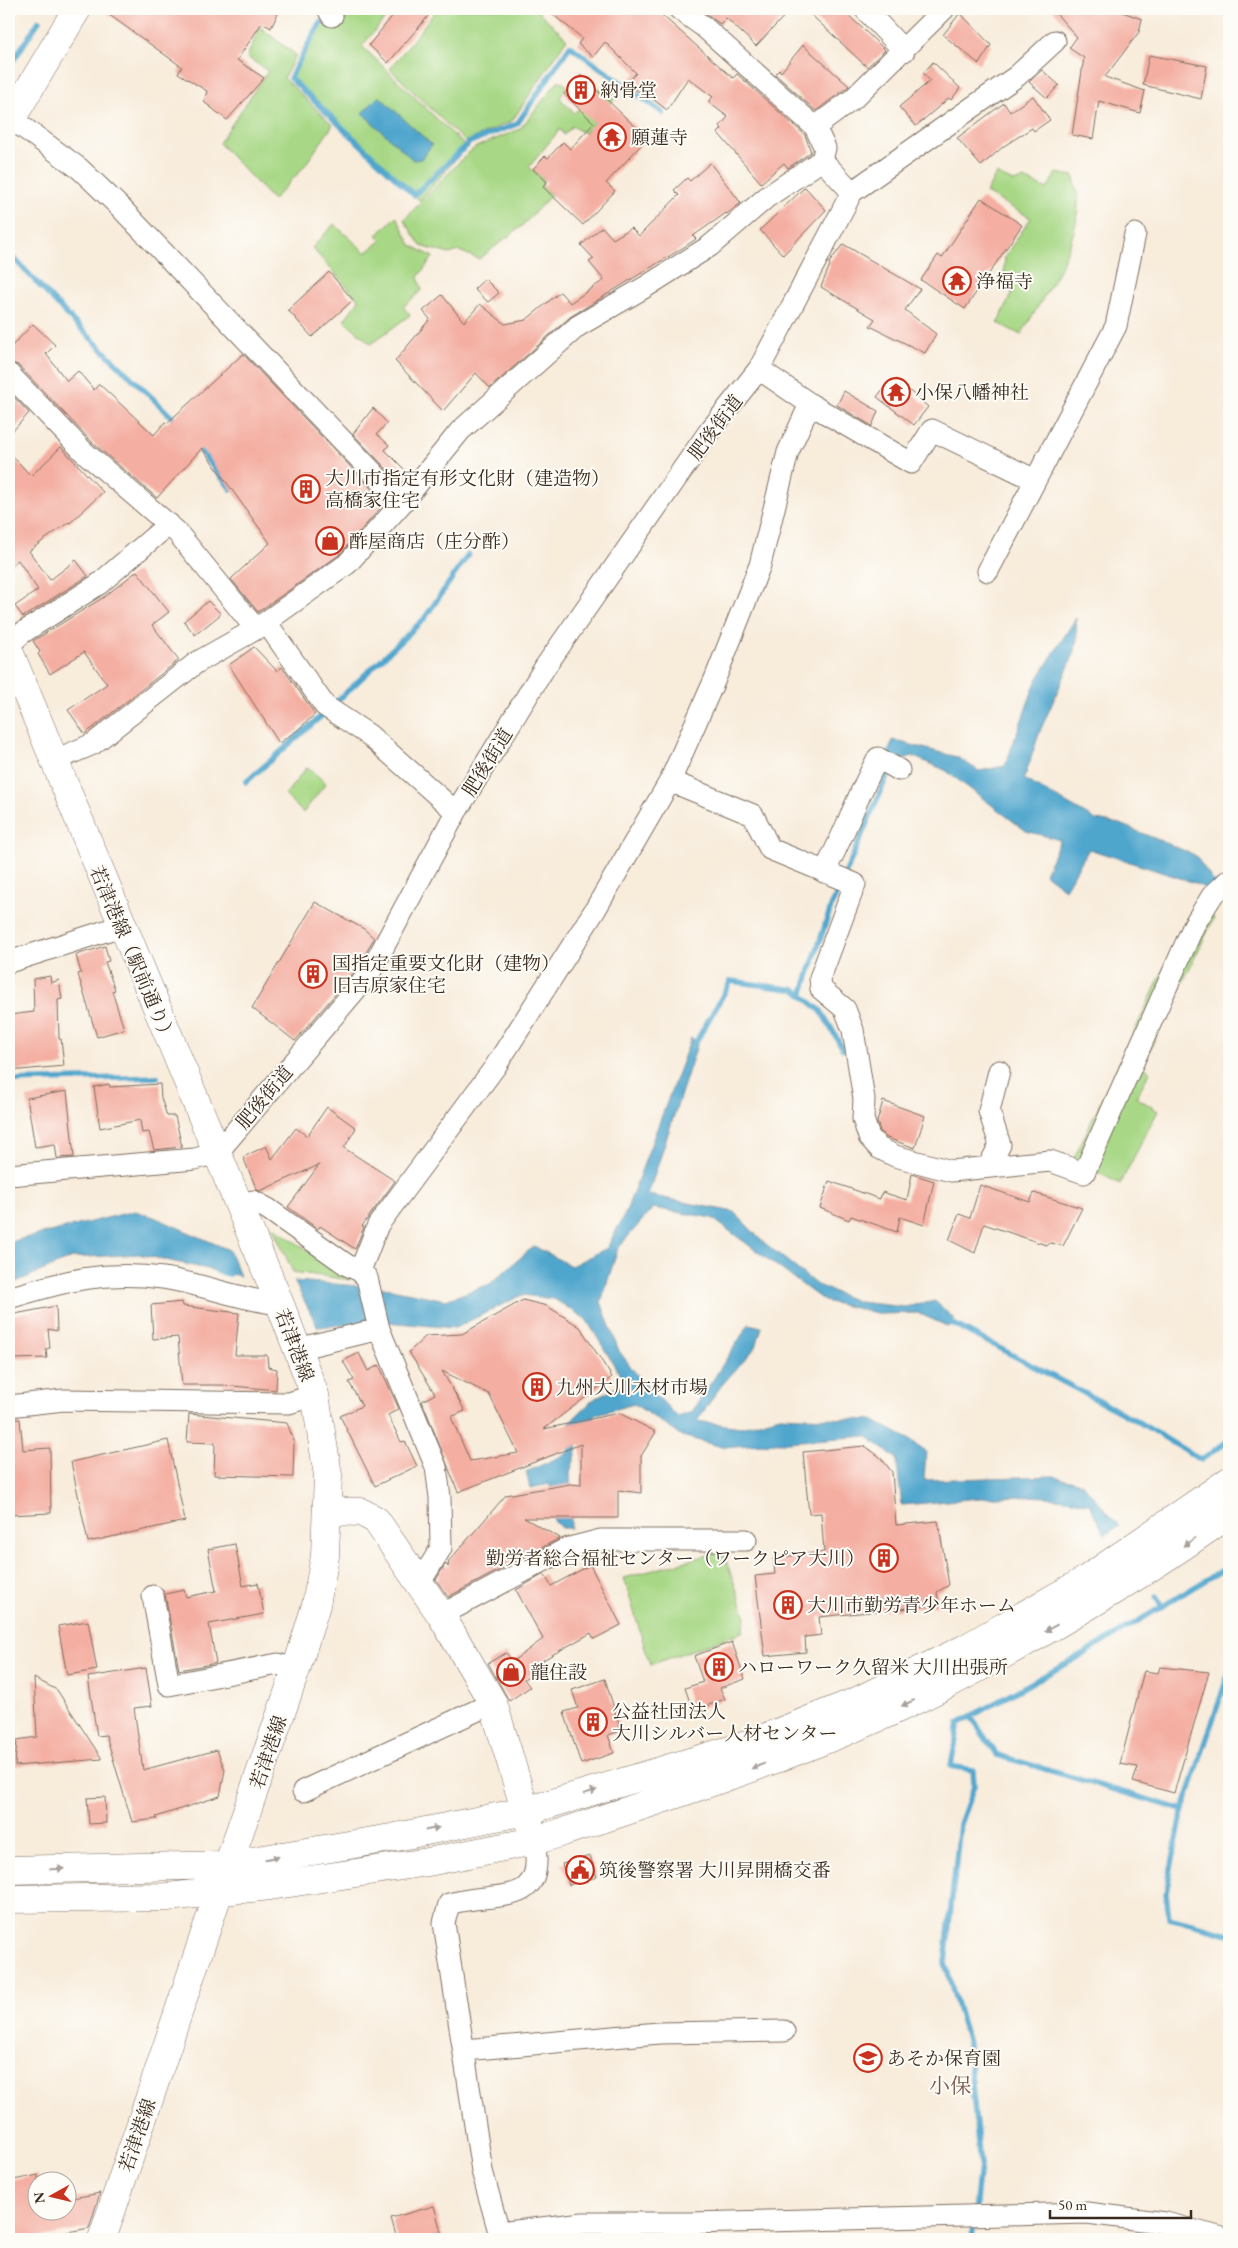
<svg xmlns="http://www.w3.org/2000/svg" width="1238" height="2248" font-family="'EB Garamond','Noto Serif JP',serif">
<rect width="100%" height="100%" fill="#fdfcf7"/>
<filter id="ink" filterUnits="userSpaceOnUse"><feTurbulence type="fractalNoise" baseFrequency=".02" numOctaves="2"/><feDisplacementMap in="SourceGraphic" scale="10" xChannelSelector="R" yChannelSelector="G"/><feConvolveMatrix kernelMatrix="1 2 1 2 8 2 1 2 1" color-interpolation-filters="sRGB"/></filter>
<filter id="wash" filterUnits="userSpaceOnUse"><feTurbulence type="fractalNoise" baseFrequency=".0096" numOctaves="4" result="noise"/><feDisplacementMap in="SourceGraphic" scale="20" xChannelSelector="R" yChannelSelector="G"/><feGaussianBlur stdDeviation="1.12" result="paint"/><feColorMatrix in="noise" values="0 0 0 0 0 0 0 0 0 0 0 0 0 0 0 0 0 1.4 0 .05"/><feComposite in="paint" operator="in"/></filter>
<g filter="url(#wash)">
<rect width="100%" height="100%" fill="#f8ecdb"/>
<path fill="#a8d886" stroke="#728152" d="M343,9h50l-31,37 104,101 -46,54 -130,-123 26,-48z
M437,9h99l31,30 -55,82 -47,21 -75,-73z
M260,27l36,28 -12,23 49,47 -30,43 -30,32 -54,-57 49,-72 -21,-14z
M559,80l8,6 -7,12 14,15 35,-32 11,12 -36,40 -12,-7 -8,9 -4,-6 -31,38 15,13 -3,6 10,9 -28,30 -44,34 -20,-8 -10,3 -28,-8 -17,-26 61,-64 11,-9 44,-18z
M1056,173l18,3c1,9 5,18 4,27 -1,48 -34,92 -57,132l-23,-12 14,-30 -9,-10 2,-27 26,-38 -45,-25 10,-19 17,8 11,-3 23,10z
M396,216l15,29 22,12 -15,20 4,13 -19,17 7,8 -39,29 -27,-24 15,-20 -47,-52 22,-24 32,29 16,-13 -5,-5z
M307,767l19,16 -23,30 -18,-18z
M1195,904l19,14 -71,146 7,8 -14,25 22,14 -38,73 -47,-24z
M272,1226l78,54 -57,-8z
M723,1551l23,66 -4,15 -92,33 -26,-87z"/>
<path fill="#50a6cd" stroke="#466876" d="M379,96l53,49 -11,14 -8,1 -51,-47z
M1076,618l1,22 -6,21 -31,70 -16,48 72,41 24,4 75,31 19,27 15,-3v23l-34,-19 -106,-34 -24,40 -20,-15 15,-34 -34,-9 -81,-61 -33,-14 -15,6 -10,-6 6,-16 64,17 22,14 26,-5 31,-85z
M691,1038l7,4 -50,153 86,17 27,28 56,45 42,17 46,5 30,-6 19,18 -5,8 -31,-14 -37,1 -57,-13 -112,-83 -59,-10 -35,40 -17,54 18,49 22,29 37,37 14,-5 57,-88 13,3 -6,20 -35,39 -24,35 44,6 39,-11 92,4 37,19 17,12 -2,29 130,-4 28,7 37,43 -14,9 -16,-31c-59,-16 -127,-3 -187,1l-6,-47 -30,-22 -144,11 -40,-11 -48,-32 -37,10 -18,17 -2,21 -7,20 1,56h-10l-7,-7 -4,-37 -20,4 -4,-16 42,-19 2,-31 24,-23 31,-16 -39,-64 -32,-20 -32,-4 -67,33 -69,-6 -68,5 -24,-46 92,7 60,12 44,-16 44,-38 37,20 36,-18 18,-34z
M135,1211l19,6 75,33 11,26 -102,-22 -66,4 -63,27v-43z"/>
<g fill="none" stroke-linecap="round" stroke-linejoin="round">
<path stroke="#50a6cd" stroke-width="5.5" d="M326,17l-10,13 -26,48 124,117 56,-53 47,-18 53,-78 93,67
M9,67l30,-46
M9,253l62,66 107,104
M196,446l35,43
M333,705l91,-86 44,-64
M246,782l80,-70
M802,995l29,-88 59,-138
M693,1047l38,-66 65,9 25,21 22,38
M9,1081l148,-4
M217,1271l12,3
M946,1320l191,101 64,39 28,-20
M1156,1597l6,9
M1229,1672l-46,138 -17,83 3,25 60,16
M971,1717l26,38 186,55
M972,2239l8,-74 -12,-122 -23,-80 15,-139 14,-38 -1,-16 -22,-4 8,-43 123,-68 147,-89"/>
</g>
<g id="blocks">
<path fill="#f4afa2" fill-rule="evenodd" d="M101,9h179l-9,19 -9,-5 -25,37 27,18 -37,42 -23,-18 3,-11 -29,-18 4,-6z
M398,9h22l9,6 -41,48 -19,-18z
M546,9h109l78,69 4,-4 68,61 6,17 -23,16 -4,-5 -23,20 -43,-50 4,-4 -2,-3 8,-9 -20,-15 5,-5 -25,-19 -21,32 -26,-20 -2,2 -12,-9 9,-10 -31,-31 -12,15 -15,-13 4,-6z
M700,9h91l-35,37 -30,-28 -6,6z
M805,9h37l43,41 -18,17z
M1052,9h62l28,10 -3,13 -34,45 40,14 -5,22 -41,-12 -6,38 -21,-4 12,-77 -15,-10 8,-11z
M960,13l31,32 -12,19 -36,-29z
M803,45l46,41 -33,25 -41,-37 4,-4 2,2z
M1149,55l58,11 -6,33 -58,-14z
M933,62l27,26 -9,12 -2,-2 -33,28 -17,-19 31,-26 -7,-8z
M1042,70l17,15 -12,13 -18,-16z
M581,75l63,60 -6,7 3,3 -35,38 9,8 -32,34 -40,-38 4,-5 -14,-13 12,-13 3,2 15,-16 7,7 24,-26 -30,-29z
M1033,96l17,24 -16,11 -2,-3 -28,18 -23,20 -24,-28 47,-35 6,9z
M710,163l31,40 -14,11 -1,-1 -33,23 3,3 -12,8 -114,70 -80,71 -14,-15 -33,38 -48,-50 35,-42 -7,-8 19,-16 22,27 16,-18 25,20 21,-4 34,-28 10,11 34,-23 -15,-18 5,-3 -13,-14 21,-18 11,12 18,-11 8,8 40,-41 -5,-5 13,-12 3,3z
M805,187l21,23 -43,45 -23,-25z
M981,198l41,27 -57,84 -44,-29 17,-25 4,3z
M843,244l77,45 -15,21 31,24 -11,19 -55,-27 5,-7 -54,-32 9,-22 -1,-2z
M329,272l24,28 -41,37 -24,-27z
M485,279l14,14 -11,9 -14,-13z
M33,324l22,21 -9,9 21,27 11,-10 16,19 5,-6 55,51 11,-13 2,1 76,-69 142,149 -46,52 -81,57 -27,-33 39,-36 -68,-95 -45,50 -64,-55 -75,-78 -9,-3v-13z
M896,379l32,28 -14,18 -37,-28 12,-16 3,3z
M844,391l34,20 -6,15 -35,-21z
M9,392l20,21 -20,22z
M373,408l14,15 -10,11 12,11 -4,5 24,24 -8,10 -48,-50z
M61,447l42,45 -33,31 -1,-1 -40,29 21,29 26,-20 12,16 -65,41 -8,-11 23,-16 -20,-30 -9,7v-115l22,24z
M137,571l32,41 -17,13 27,35 -94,74 -17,-24 39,-26 -23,-32 -34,22 -12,-20 2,-2 -7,-11 71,-44z
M208,601l13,13 -26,21 -11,-14z
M254,647l23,24 5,-4 33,47 -17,16 -19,13 -50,-78z
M315,902l49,27 10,9 -17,31 -62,72 -43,-33z
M105,946l4,15 -4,1 10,28 -3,1 12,38 -27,8 -19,-63 3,-1 -5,-18z
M50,976l1,7 8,-3 3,19 -4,1 1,39h2l3,27 -55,5v-56l25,-3 -1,-33z
M109,1084l1,3 50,-3 1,14 6,18h8l7,31 -28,3 -5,-18 -7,1 -2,-13 -40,8 -6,-41z
M67,1091l7,66 -17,1 -2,-14 -20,3 -8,-49z
M883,1101l42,15 -10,32 -28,-10 -7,-7 -3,-9z
M327,1107l29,21 -12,20 51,33 -33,45 2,1 -9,22 -35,-23 -2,3 -30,-22 31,-42 -59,26 -3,-1 -14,-33 23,-11 6,13 24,-31 11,8z
M912,1174l22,7 -10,44 -24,-8 -3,15 -46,-16 -2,4 -29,-12 9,-27 51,18 2,-7 25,8z
M980,1185l50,17 4,-9 48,15 -19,38 -12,-3 -5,2 -62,-21 -9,29 -26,-13 10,-26 11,4z
M523,1300l24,6 33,21 32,50 -68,52 75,-16 37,19 -15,24v37l-23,-3v28h-94l36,20 -112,59 -12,-17 8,-14 2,-2 2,3 1,-6 57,-66 64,-11 11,1v-41l-123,48 -36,-91 13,-7 -26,-42 17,-16 36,-2zM442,1371l47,23 29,59 -48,8 -19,-44 14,-6z
M182,1302l1,4 56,7 -4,42h32l1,12 9,2 -1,21 -54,-5h-40l-4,-48 -25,2 -2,-34z
M56,1306l1,25 -9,-2 2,19 -4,1 1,9 -34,1 -3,-44z
M359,1353l9,18 11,-6 7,15 13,29 -11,6 13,27 4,-1 12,25 -42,20 -35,-70 22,-10 -13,-24 5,-2 -11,-19z
M189,1414l98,9 7,18 -1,36 -79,-2 1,-32 -28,-1z
M9,1419h11l3,31 27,-2 1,65 -42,2z
M168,1440l17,81 -97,21 -17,-80z
M865,1446l15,11 12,15 4,53 42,-4 11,64 -12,7 2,13 -120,12 2,18 -16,2 1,15 -41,4 -10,-80 20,-2 -2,-16 51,-6 -3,-39 -12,1 -6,-62z
M235,1544l8,42 15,-3 6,31 -55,10 7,39 -37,7 -14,-76 19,-4 2,7 30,-6 -8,-42z
M590,1565l31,60 -27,14 -3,-6 -48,27 3,6 -22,13 6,8 -21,14 -21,-38 18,-10 7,8 30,-22 -27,-49 28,-16 7,12z
M88,1621l9,49 -30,5 -9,-49z
M732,1642l13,37 -25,9 5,11 -32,12 -8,-23 18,-6 -9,-26z
M1160,1667l49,5 -35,121 -41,-11 5,-15 -18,-3 24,-93 14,2z
M146,1668l6,38 -18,2 9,62 74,-20 8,20 -5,26 -64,21 1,2 -25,3 -26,-87 -9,1 -9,-59z
M34,1678l23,12 45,69 -87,7 2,-26 20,-3z
M605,1679l16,52 -13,4 6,18 -33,11 -17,-52 14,-4 -6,-18z
M105,1797l1,26 -17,1 -2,-26z
M590,1856l7,21 -28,8 -7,-21z
M38,2175v35h30v-11l32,-6 -11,35 -58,11h-22v-58z
M434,2206l9,33h-46l-6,-21z"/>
</g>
</g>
<g filter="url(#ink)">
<use href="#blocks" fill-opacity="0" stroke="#7d6e60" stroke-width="1"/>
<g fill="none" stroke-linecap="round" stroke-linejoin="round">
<defs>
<path id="minor" d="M328,9l4,7
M865,9l39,42
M9,117l71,52 40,38 282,296
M815,127l38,-28 91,-90
M822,160l30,32
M759,369l51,35 101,59 21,-33 103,50
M9,374l75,78 92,79 80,98
M988,571l128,-245 19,-92
M266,622l59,84 44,29 87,77
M9,645l13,-12 77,-49 70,-60
M53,761l40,-17 103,-81 60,-34 91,-65 55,-61 58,-72 118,-105 69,-40 63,-40 57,-49 55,-37 3,-12 -10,-21 -111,-100 -25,-18
M670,781l83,34 17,34 85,35 -35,94 1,11 24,20 8,21 11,69 -1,20 6,18 10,11 16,8 56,15 99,-10 34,12 110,-248 18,-29 17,-16
M824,872c21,-37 33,-77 54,-114l21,12
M9,962l112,-36
M988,1167l12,-22 -11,-34 10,-40
M9,1175l186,-16 22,-6 152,-179 87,-162 89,-145 163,-234 51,-64 93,-177 165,-116 38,-35
M239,1204l14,-3 15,8 79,56 13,6 7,7 12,51 57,138 4,30 1,51 -22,36
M360,1271l18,-46 117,-158 100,-157 75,-129 45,-102 45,-114 28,-113 22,-48
M9,1298c55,-17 95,-28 154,-20 40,6 77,22 117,26
M297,1349l82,-20
M9,1406l55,-6 225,3 26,-8
M153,1596l16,89 109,-21 18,6
M441,1615l125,-66 35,-9h145
M303,1791l190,-88
M464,2050l195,-17 125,-2
M499,2233l84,-10h108l396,-10 79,10 60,16
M501,2239l-19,-68 -38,-248 5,-19c44,-14 99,7 85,-63"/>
<path id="tertiary" d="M328,1511l33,1 15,8 65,95 52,88 38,126
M9,1870l219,-5 163,-27 135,-27 218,-65 113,-45 109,-53 118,-67 145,-100
M9,1899l158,-2 103,-11 158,-24 106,-21 26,-8c103,-34 206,-67 306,-110 54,-23 107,-52 158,-80 71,-40 139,-81 205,-129"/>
<path id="secondary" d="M9,123l68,-114
M9,651l271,653 35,91 13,80 -3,81 -9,49 -20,65 -68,195 -126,374"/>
</defs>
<use href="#minor" stroke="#7d6e60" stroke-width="23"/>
<use href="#tertiary" stroke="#7d6e60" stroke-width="29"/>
<use href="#secondary" stroke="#7d6e60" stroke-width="29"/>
<use href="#minor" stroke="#fff" stroke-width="21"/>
<use href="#tertiary" stroke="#fff" stroke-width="28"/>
<use href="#secondary" stroke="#fff" stroke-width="28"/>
</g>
<defs><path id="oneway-solid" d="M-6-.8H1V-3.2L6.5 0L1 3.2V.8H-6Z" transform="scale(1.25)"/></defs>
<g fill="#a79f9a">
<use href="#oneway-solid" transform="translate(1189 1542) rotate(145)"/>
<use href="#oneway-solid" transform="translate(1051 1628) rotate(151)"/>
<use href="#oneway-solid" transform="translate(908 1703) rotate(155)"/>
<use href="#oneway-solid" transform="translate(758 1766) rotate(159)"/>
<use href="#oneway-solid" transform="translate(590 1792) rotate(-17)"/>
<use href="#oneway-solid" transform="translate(432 1829) rotate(-11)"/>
<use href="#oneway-solid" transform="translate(272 1858) rotate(-10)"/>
<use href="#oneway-solid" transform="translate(57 1869) rotate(-1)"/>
</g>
</g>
<defs>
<symbol id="building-ring" viewBox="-11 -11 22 22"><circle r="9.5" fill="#fdfcf7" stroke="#c8321e" stroke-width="1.5"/><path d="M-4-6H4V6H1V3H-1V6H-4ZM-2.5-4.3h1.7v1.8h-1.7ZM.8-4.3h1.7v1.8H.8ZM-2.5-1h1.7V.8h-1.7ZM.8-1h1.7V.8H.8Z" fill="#c8321e"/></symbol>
<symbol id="temple-ring" viewBox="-11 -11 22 22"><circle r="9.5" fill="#fdfcf7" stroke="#c8321e" stroke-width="1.5"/><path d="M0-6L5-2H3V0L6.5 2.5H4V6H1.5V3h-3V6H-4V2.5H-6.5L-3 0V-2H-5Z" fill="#c8321e"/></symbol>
<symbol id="shop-ring" viewBox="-11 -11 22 22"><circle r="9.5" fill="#fdfcf7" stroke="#c8321e" stroke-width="1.5"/><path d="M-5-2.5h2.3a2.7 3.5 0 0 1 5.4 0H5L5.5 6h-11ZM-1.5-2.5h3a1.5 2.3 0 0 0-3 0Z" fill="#c8321e"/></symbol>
<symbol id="civic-ring" viewBox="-11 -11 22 22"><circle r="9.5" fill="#fdfcf7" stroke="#c8321e" stroke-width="1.5"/><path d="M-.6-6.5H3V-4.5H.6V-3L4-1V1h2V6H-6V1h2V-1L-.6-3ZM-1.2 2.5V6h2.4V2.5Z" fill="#c8321e"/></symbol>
<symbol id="school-ring" viewBox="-11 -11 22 22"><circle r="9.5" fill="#fdfcf7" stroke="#c8321e" stroke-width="1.5"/><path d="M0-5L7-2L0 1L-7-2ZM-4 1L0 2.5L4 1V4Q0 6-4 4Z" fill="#c8321e"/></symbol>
</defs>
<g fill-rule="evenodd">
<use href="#building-ring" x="565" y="74" width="32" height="32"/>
<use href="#temple-ring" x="596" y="121" width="32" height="32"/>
<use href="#temple-ring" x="941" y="265" width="32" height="32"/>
<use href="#temple-ring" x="880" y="376" width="32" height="32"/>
<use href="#building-ring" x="290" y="473" width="32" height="32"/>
<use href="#shop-ring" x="314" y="525" width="32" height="32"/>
<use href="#building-ring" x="297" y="958" width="32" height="32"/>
<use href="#building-ring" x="521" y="1371" width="32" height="32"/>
<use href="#building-ring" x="868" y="1542" width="32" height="32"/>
<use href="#building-ring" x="772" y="1589" width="32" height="32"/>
<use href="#building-ring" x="703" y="1651" width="32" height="32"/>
<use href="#shop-ring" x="495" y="1656" width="32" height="32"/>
<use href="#building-ring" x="577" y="1706" width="32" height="32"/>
<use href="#civic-ring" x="564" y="1854" width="32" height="32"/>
<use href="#school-ring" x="852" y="2042" width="32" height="32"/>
</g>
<g text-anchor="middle" stroke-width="4" stroke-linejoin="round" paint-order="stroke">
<g font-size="19" fill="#3b2a1e" stroke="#fdfcf7" text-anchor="start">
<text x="600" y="97">納骨堂</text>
<text x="631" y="144">願蓮寺</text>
<text x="976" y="288">浄福寺</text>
<text x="915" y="399">小保八幡神社</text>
<text x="325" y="485">大川市指定有形文化財（建造物）<tspan x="325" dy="22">高橋家住宅</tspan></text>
<text x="349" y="548">酢屋商店（庄分酢）</text>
<text x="332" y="970">国指定重要文化財（建物）<tspan x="332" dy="22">旧吉原家住宅</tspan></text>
<text x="556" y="1394">九州大川木材市場</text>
<text x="865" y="1565" text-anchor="end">勤労者総合福祉センター（ワークピア大川）</text>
<text x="807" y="1612">大川市勤労青少年ホーム</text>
<text x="738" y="1674">ハローワーク久留米 大川出張所</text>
<text x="530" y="1679">龍住設</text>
<text x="612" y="1718">公益社団法人<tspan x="612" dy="22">大川シルバー人材センター</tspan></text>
<text x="599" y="1877">筑後警察署 大川昇開橋交番</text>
<text x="887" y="2065">あそか保育園</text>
</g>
<g font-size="19" fill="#3b2a1e" stroke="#fdfcf7">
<text transform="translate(715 427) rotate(-53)" y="7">肥後街道</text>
<text transform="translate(487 762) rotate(-58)" y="7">肥後街道</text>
<text transform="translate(133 954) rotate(67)" y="7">若津港線（駅前通り）</text>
<text transform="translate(264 1097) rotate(-50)" y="7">肥後街道</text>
<text transform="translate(295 1345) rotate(69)" y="7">若津港線</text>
<text transform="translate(268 1752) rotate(-71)" y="7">若津港線</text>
<text transform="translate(137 2135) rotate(-71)" y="7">若津港線</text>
</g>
<g font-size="21" fill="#7c594c" stroke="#fdfcf7">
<text x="950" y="2093">小保</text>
</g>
</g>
<rect width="1238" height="2248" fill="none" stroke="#fdfcf7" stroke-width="30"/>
<g transform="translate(52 2196) rotate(262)"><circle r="24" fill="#fdfcf7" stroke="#afa8a0"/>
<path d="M0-4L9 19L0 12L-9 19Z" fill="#c8321e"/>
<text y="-8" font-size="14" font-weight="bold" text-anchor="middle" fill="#3b2a1e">N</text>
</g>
<path d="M1050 2210v8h141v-8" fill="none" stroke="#3b2a1e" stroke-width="2.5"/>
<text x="1058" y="2210" font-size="15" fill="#3b2a1e" stroke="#fdfcf7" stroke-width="4" paint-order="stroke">50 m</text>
</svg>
